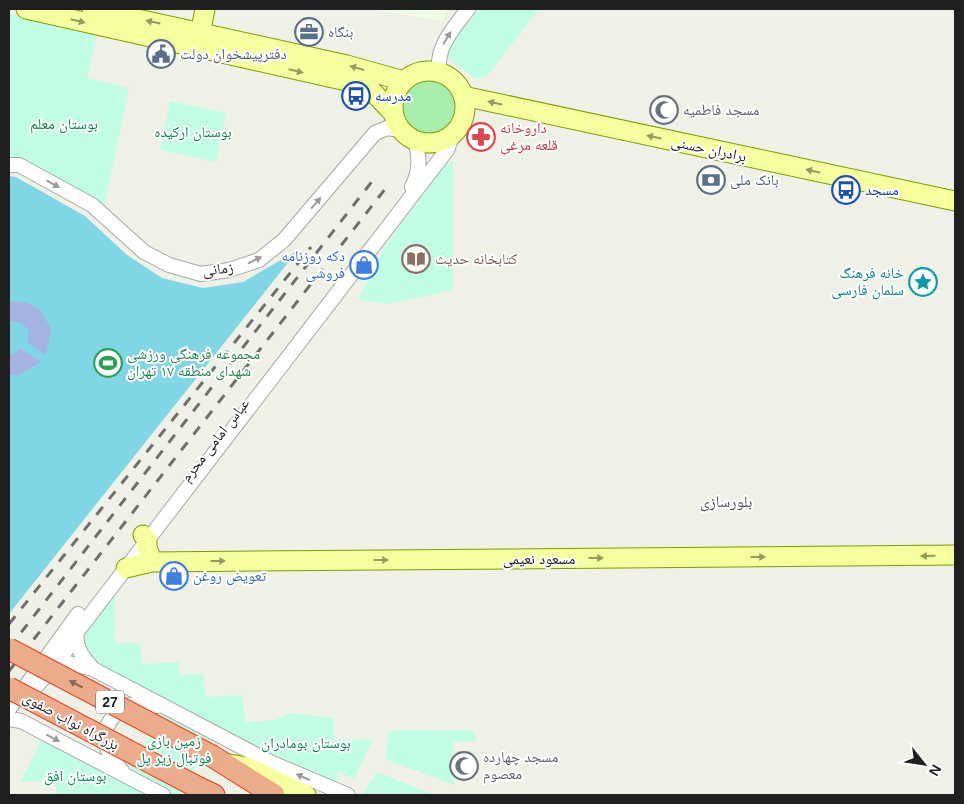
<svg xmlns="http://www.w3.org/2000/svg" width="964" height="804" font-family="Arial,'Noto Naskh Arabic',sans-serif">
<rect width="100%" height="100%" fill="#eff1e6"/>
<path fill="#efffe1" d="M373,9h76l-7,12z"/>
<path fill="#a9edac" d="M398 108a31 31 0 1 1 62 0a31 31 0 1 1-62 0Z"/>
<path fill="#c1fde5" d="M478,9h61l-52,67 -11,3 -25,-18 -4,-6 3,-10z
M9,14l88,18 -10,46 42,10 -25,119 -95,-47z
M170,101l56,12 -10,49 -56,-12z
M453,160v130l-64,14 -31,-4 26,-52 62,-84z
M116,584l-2,59h26l2,21 37,-2 1,13 24,-1 1,23 38,-2 2,27 30,-2 15,-7 44,5v22l39,-1 -19,40 -16,-8 -1,16 -35,-14 -192,-101c-15,-12 -25,-20 -29,-40z
M164,711l47,28 -31,56h-9l-42,-22z
M474,730l2,12h-23l1,43 -69,-26 4,-28z
M43,737l111,58h-97l-2,-15 -35,2z
M377,772l55,22 4,1h-74z"/>
<path fill="#80d6e4" d="M9,176l7,1 69,39 42,39 35,23 41,10 40,-6 55,-32 -289,364z"/>
<path fill="#a4b3e1" d="M9,301l17,1 15,9 10,18 -5,26 -19,-13 2,-11 -7,-8 -13,-2z
M20,348l21,14 -22,13h-10v-22l4,2z"/>
<g fill="none" stroke-linecap="round" stroke-linejoin="round">
<defs>
<path id="minor" d="M439,73c-3,-27 14,-44 29,-64
M9,165h10l73,40 52,47 25,13 32,9 28,-4 30,-10 25,-20 91,-107 12,-5 14,2
M412,187c8,-16 8,-29 3,-47
M52,659l41,10
M26,698l34,-38 17,-28
M9,709l69,-95
M9,719l12,2 142,74
M122,771c-15,-16 -25,-37 -8,-55 5,-5 10,-9 16,-11 9,-2 19,1 28,1
M348,795l-76,-32 -179,-94c-9,-11 -19,-21 -16,-37l370,-482 6,-16"/>
<path id="major" d="M26,9l325,73 20,8 22,23
M92,9l255,56 57,16
M198,45l7,-36
M393 107a36 36 0 1 1 72 0a36 36 0 1 1-72 0Z
M463,96l492,105
M143,535l4,5v7l5,15
M126,568l26,-6 803,-7
M229,764l18,3 59,28"/>
<path id="highway" d="M212,756l62,39
M199,788l15,7"/>
</defs>
<use href="#minor" stroke="#a7a7a7" stroke-width="16"/>
<use href="#major" stroke="#7d9c00" stroke-width="21"/>
<use href="#highway" stroke="#e5411d" stroke-width="23"/>
<use href="#minor" stroke="#fff" stroke-width="14"/>
<use href="#major" stroke="#f6ff9d" stroke-width="19"/>
<use href="#highway" stroke="#ecab8a" stroke-width="21"/>
<path stroke="#6e6e6e" stroke-width="3" stroke-dasharray="10 10" stroke-linecap="butt" d="M9,624l302,-377
M9,648l368,-473
M9,671l380,-487"/>
<defs>
<path id="highway-bridge" d="M9,649l203,107
M9,688l190,100"/>
</defs>
<use href="#highway-bridge" stroke="#e5411d" stroke-width="23" stroke-linecap="butt"/>
<use href="#highway-bridge" stroke="#ecab8a" stroke-width="21"/>
</g>
<defs><path id="oneway-solid" d="M-6-.8H1V-3.2L6.5 0L1 3.2V.8H-6Z" transform="scale(1.25)"/></defs>
<g fill="#969b65">
<use href="#oneway-solid" transform="translate(78 21) rotate(13)"/>
<use href="#oneway-solid" transform="translate(153 22) rotate(-168)"/>
<use href="#oneway-solid" transform="translate(357 68) rotate(-164)"/>
<use href="#oneway-solid" transform="translate(296 71) rotate(13)"/>
<use href="#oneway-solid" transform="translate(495 103) rotate(-168)"/>
<use href="#oneway-solid" transform="translate(654 137) rotate(-168)"/>
<use href="#oneway-solid" transform="translate(813 171) rotate(-168)"/>
<use href="#oneway-solid" transform="translate(928 556) rotate(179)"/>
<use href="#oneway-solid" transform="translate(758 557)"/>
<use href="#oneway-solid" transform="translate(596 558)"/>
<use href="#oneway-solid" transform="translate(381 560)"/>
<use href="#oneway-solid" transform="translate(218 561)"/>
</g>
<g fill="#9b9b9b">
<use href="#oneway-solid" transform="translate(447 38) rotate(-59)"/>
<use href="#oneway-solid" transform="translate(53 184) rotate(29)"/>
<use href="#oneway-solid" transform="translate(316 203) rotate(-49)"/>
<use href="#oneway-solid" transform="translate(255 260) rotate(-26)"/>
<use href="#oneway-solid" transform="translate(53 738) rotate(27)"/>
<use href="#oneway-solid" transform="translate(303 777) rotate(-156)"/>
</g>
<use fill="#866655" href="#oneway-solid" transform="translate(76 684) rotate(-152)"/>
<defs>
<symbol id="office-ring" viewBox="-11 -11 22 22"><circle r="9.5" fill="#fff" stroke="#5c6f8a" stroke-width="1.5"/><path d="M-6-3h4V-5.5h4V-3h4V5H-6ZM-1-4.5V-3h2v-1.5ZM-6 0V1H6V0Z" fill="#5c6f8a"/></symbol>
<symbol id="civic-ring" viewBox="-11 -11 22 22"><circle r="9.5" fill="#fff" stroke="#5c6f8a" stroke-width="1.5"/><path d="M-.6-6.5H3V-4.5H.6V-3L4-1V1h2V6H-6V1h2V-1L-.6-3ZM-1.2 2.5V6h2.4V2.5Z" fill="#5c6f8a"/></symbol>
<symbol id="bus-ring" viewBox="-11 -11 22 22"><circle r="9.5" fill="#fff" stroke="#1a4fb4" stroke-width="1.5"/><path d="M-5-6H5V4H4V6H2V4H-2V6H-4V4H-5ZM-3.5-4V0h7V-4ZM-3.5 1.2v1.5H-2V1.2ZM2 1.2v1.5H3.5V1.2Z" fill="#1a4fb4"/></symbol>
<symbol id="mosque-ring" viewBox="-11 -11 22 22"><circle r="9.5" fill="#fff" stroke="#6b7280" stroke-width="1.5"/><path d="M3.5-4.9A6 6 0 1 0 3.5 4.9A5 5 0 1 1 3.5-4.9Z" fill="#6b7280"/></symbol>
<symbol id="pharmacy-ring" viewBox="-11 -11 22 22"><circle r="9.5" fill="#fff" stroke="#e0444e" stroke-width="1.5"/><path d="M-2-6h4v4h4v4h-4v4h-4v-4h-4v-4h4Z" fill="#e0444e"/></symbol>
<symbol id="bank-ring" viewBox="-11 -11 22 22"><circle r="9.5" fill="#fff" stroke="#5c6f8a" stroke-width="1.5"/><path d="M-6-4H6V4H-6ZM0-2.3a2.3 2.3 0 1 0 0 4.6a2.3 2.3 0 1 0 0-4.6Z" fill="#5c6f8a"/></symbol>
<symbol id="library-ring" viewBox="-11 -11 22 22"><circle r="9.5" fill="#fff" stroke="#8d6e63" stroke-width="1.5"/><path d="M-6-4Q-3-5.5-.7-3.5V5Q-3 3-6 4ZM6-4Q3-5.5 .7-3.5V5Q3 3 6 4Z" fill="#8d6e63"/></symbol>
<symbol id="shop-ring" viewBox="-11 -11 22 22"><circle r="9.5" fill="#fff" stroke="#3f7fe0" stroke-width="1.5"/><path d="M-5-2.5h2.3a2.7 3.5 0 0 1 5.4 0H5L5.5 6h-11ZM-1.5-2.5h3a1.5 2.3 0 0 0-3 0Z" fill="#3f7fe0"/></symbol>
<symbol id="sight-ring" viewBox="-11 -11 22 22"><circle r="9.5" fill="#fff" stroke="#0f9aa8" stroke-width="1.5"/><path d="M0-6L1.8-2.2L6-1.7L2.9 1.2L3.7 5.4L0 3.3L-3.7 5.4L-2.9 1.2L-6-1.7L-1.8-2.2Z" fill="#0f9aa8"/></symbol>
<symbol id="stadium-ring" viewBox="-11 -11 22 22"><circle r="9.5" fill="#fff" stroke="#2e9e5b" stroke-width="1.5"/><path d="M0-5a6.5 5 0 1 0 0 10a6.5 5 0 1 0 0-10ZM-3.5-1.8h7v3.6h-7Z" fill="#2e9e5b"/></symbol>
</defs>
<g fill-rule="evenodd">
<use href="#office-ring" x="293" y="16" width="32" height="32"/>
<use href="#civic-ring" x="145" y="38" width="32" height="32"/>
<use href="#bus-ring" x="340" y="80" width="32" height="32"/>
<use href="#mosque-ring" x="648" y="94" width="32" height="32"/>
<use href="#pharmacy-ring" x="465" y="121" width="32" height="32"/>
<use href="#bank-ring" x="695" y="164" width="32" height="32"/>
<use href="#bus-ring" x="830" y="174" width="32" height="32"/>
<use href="#library-ring" x="400" y="243" width="32" height="32"/>
<use href="#shop-ring" x="348" y="249" width="32" height="32"/>
<use href="#sight-ring" x="907" y="266" width="32" height="32"/>
<use href="#stadium-ring" x="92" y="347" width="32" height="32"/>
<use href="#shop-ring" x="158" y="560" width="32" height="32"/>
<use href="#mosque-ring" x="448" y="750" width="32" height="32"/>
</g>
<g text-anchor="middle" stroke-width="4" stroke-linejoin="round" paint-order="stroke">
<rect fill="#fff" stroke="#636363" stroke-width="1" x="96" y="690.5" width="28" height="23" rx="4"/>
<g font-size="14" font-weight="bold" fill="#202020">
<text x="110" y="707">27</text>
</g>
<g font-size="15" fill="#4e5e75" stroke="#fff" text-anchor="start">
<text x="328" y="37">بنگاه</text>
<text x="180" y="59">دفترپیشخوان دولت</text>
<text x="730" y="185">بانک ملی</text>
</g>
<g font-size="15" fill="#164399" stroke="#fff" text-anchor="start">
<text x="375" y="101">مدرسه</text>
<text x="865" y="195">مسجد</text>
</g>
<g font-size="15" fill="#5b616d" stroke="#fff" text-anchor="start">
<text x="683" y="115">مسجد فاطمیه</text>
<text x="483" y="762">مسجد چهارده<tspan x="483" dy="17">معصوم</tspan></text>
</g>
<g font-size="15" fill="#058654" stroke="#fff">
<text x="64" y="129">بوستان معلم</text>
<text x="193" y="137">بوستان ارکیده</text>
<text x="174" y="746">زمین بازی<tspan x="174" dy="17">فوتبال زیر پل</tspan></text>
<text x="306" y="748">بوستان بومادران</text>
<text x="75" y="781">بوستان افق</text>
</g>
<g font-size="15" fill="#be3a42" stroke="#fff" text-anchor="start">
<text x="500" y="133">داروخانه<tspan x="500" dy="17">قلعه مرغی</tspan></text>
</g>
<g font-size="15" fill="#202020" stroke="#fff">
<text transform="translate(709 149) rotate(12)" y="5">برادران حسنی</text>
<text transform="translate(218 269) rotate(-7)" y="5">زمانی</text>
<text transform="translate(215 440) rotate(-52)" y="5">عباس امامی محرم</text>
<text x="539" y="564">مسعود نعیمی</text>
<text transform="translate(71 721) rotate(28)" y="5">بزرگراه نواب صفوی</text>
</g>
<g font-size="15" fill="#366cbe" stroke="#fff" text-anchor="end">
<text x="345" y="261">دکه روزنامه<tspan x="345" dy="17">فروشی</tspan></text>
<text x="193" y="581" text-anchor="start">تعویض روغن</text>
</g>
<g font-size="15" fill="#785e54" stroke="#fff" text-anchor="start">
<text x="435" y="264">کتابخانه حدیث</text>
</g>
<g font-size="15" fill="#0d838f" stroke="#fff" text-anchor="end">
<text x="904" y="278">خانه فرهنگ<tspan x="904" dy="17">سلمان فارسی</tspan></text>
</g>
<g font-size="15" fill="#27864d" stroke="#fff" text-anchor="start">
<text x="127" y="359">مجموعه فرهنگی ورزشی<tspan x="127" dy="17">شهدای منطقه ۱۷ تهران</tspan></text>
</g>
<g font-size="16" fill="#535353" stroke="#fff">
<text x="726" y="507">بلورسازی</text>
</g>
</g>
<rect width="964" height="804" fill="none" stroke="#202020" stroke-width="20"/>
<g transform="translate(924 764) rotate(120)" stroke="#ffffff" stroke-width="4" paint-order="stroke">
<path d="M0-4L9 19L0 12L-9 19Z" fill="#202020"/>
<text y="-8" font-size="14" font-weight="bold" text-anchor="middle" fill="#202020">N</text>
</g>
</svg>
